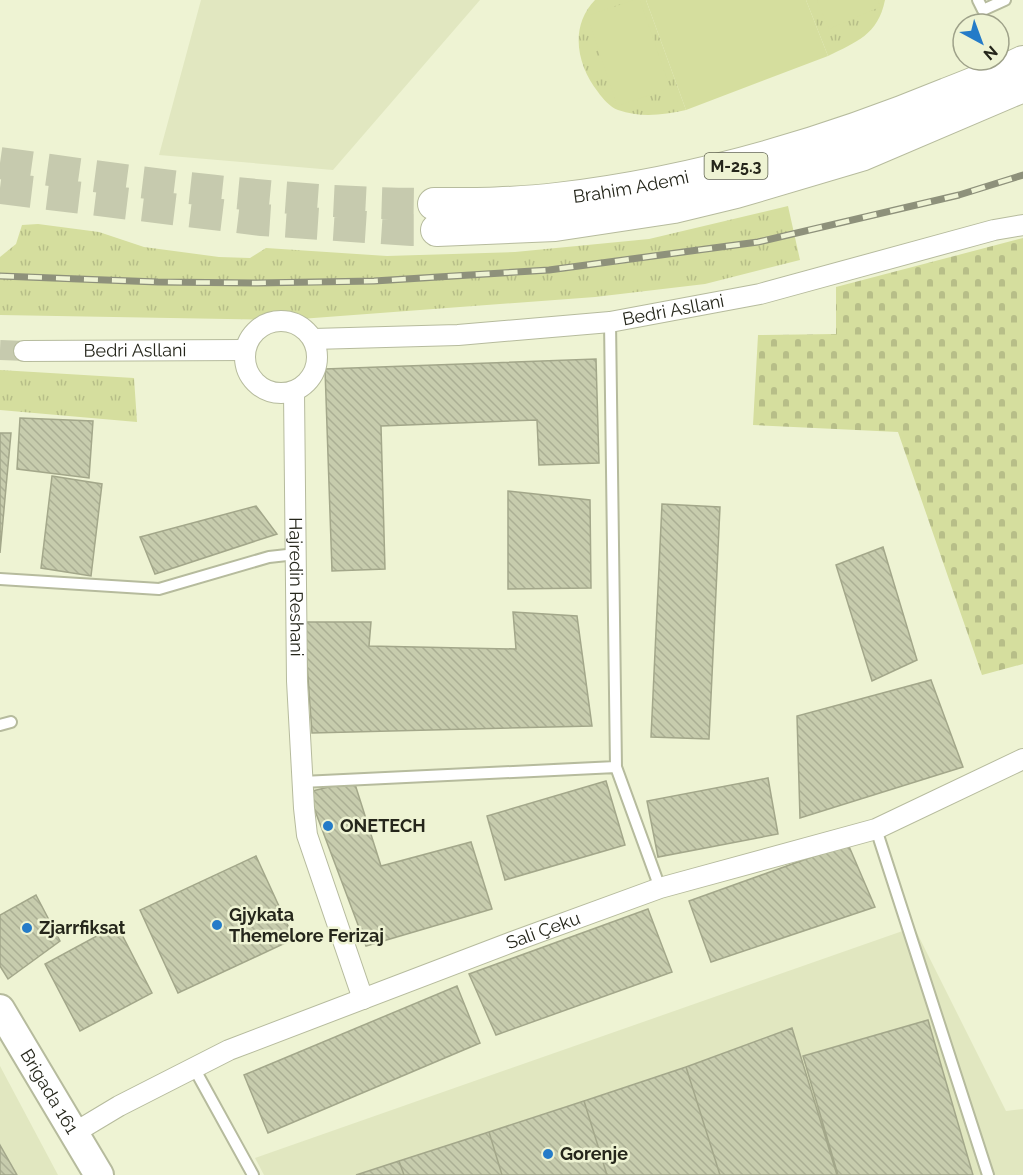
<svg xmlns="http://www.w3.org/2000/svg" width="1023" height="1175" font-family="Raleway,sans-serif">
<defs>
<pattern id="grass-tufts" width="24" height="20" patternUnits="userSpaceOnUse" patternTransform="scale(1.5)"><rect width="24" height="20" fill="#d5de9e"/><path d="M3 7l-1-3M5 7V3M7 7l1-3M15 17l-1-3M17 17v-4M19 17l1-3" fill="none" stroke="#b7be88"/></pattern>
<pattern id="cemetery-stones" width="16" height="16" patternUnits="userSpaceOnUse" patternTransform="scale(1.5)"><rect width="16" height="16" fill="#d5de9e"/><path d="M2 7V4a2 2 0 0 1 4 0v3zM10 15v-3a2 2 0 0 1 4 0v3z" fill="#b7be88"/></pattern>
<pattern id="building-back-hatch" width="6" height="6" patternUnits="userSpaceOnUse" patternTransform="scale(1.5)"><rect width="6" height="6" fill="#c7ccad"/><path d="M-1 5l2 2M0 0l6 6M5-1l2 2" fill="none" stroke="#abaf94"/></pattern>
</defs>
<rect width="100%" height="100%" fill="#eef3d3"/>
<path fill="#e1e7c0" d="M201,0h279l-147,170 -174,-15z
M914,927l92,184 17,-2v66h-759l-9,-17z
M0,1066l58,109h-58z"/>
<path fill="url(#grass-tufts)" d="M595,0h51l40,110c-23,5 -45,8 -68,0 -8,-3 -15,-11 -20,-18 -21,-27 -29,-65 -3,-92z
M806,0h79c-7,35 -29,42 -57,56z
M788,206l12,54 -95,24 -110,13 -308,23 -287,-5v-58l16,-13 6,-19 16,-1 61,8 45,15 75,10 31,1 16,-10 121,8 128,-4 134,-13z
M0,370l134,8 3,44 -137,-12z"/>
<path fill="url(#cemetery-stones)" d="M1023,238v426l-41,11 -84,-243 -145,-7 5,-90 78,-1v-47z"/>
<path fill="#d5de9e" d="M634,0h6l30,88 -53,18 -30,-90z
M646,0h160l22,56 -142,54z
M817,0h61l2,7 -51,22z"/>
<path fill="url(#building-back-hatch)" stroke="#a3a78a" stroke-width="1.5" d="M596,359l3,104 -60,2 -2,-45 -156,6 4,143 -53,2 -7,-202z
M20,418l73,3 -4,57 -72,-9z
M0,433h11l-11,120z
M52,476l50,8 -11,92 -50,-8z
M508,491l82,9 1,88 -83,1z
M662,504l58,3 -11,232 -58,-2z
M256,506l21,28 -122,40 -15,-37z
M883,547l34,113 -45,21 -36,-116z
M513,612l64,4 15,110 -280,7 -8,-111h67l-2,24 147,3z
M931,680l32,87 -163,51 -3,-102z
M768,778l10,56 -120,23 -11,-56z
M354,781l27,85 90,-24 21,67 -126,37 -58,-154z
M606,781l19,64 -120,35 -18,-64z
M848,844l27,63 -164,55 -22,-61z
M256,856l38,83 -116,54 -38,-83z
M36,895l24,46 -52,38 -8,-13v-51z
M648,909l24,63 -176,63 -27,-61z
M117,925l35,68 -72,38 -35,-67z
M457,986l23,57 -212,90 -24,-58z
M928,1020l45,155h-135l-35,-119z
M792,1028l45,147h-117l-34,-108z
M686,1067l34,108h-113l-23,-74z
M584,1101l23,74h-105l-13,-43z
M489,1132l13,43h-98l-5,-14z
M0,1145l17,30h-17z
M399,1161l5,14h-48z"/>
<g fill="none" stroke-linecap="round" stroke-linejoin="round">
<path stroke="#c6caae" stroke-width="20" stroke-dasharray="20 10" stroke-linecap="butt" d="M0,350l24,1"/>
<path stroke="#c6caae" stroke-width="32" stroke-dasharray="32 16" stroke-linecap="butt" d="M0,163c142,20 290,41 434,41
M0,188l262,32 150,10h25"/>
<defs>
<path id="lane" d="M978,0l5,10 22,-10
M610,322l6,445 44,121
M0,579l159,10 110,-32 27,-3
M0,725l11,-3
M302,782l314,-15
M876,829l112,346
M194,1068l59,107"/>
<g id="street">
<circle cx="281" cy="357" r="36"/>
<path id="s1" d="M313,339l145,-4 152,-13 150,-28 234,-64 29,-5"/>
<path id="s2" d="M24,351l221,-1"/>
<path id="s3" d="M294,392l3,289 7,127 3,27 56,164"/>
<path id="s4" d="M74,1133l45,-27 110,-56 283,-108 148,-54 216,-59 147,-70"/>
</g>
<g id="secondary">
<path id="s5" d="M0,1009l99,166"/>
</g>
<g id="primary">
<path id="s6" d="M434,204c41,0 82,0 123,-5 136,-16 264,-53 390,-105 26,-10 51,-20 76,-32"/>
<path d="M437,230l118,-5 119,-18 62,-15 125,-37 162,-69"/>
</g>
</defs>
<use href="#lane" stroke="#b6bb9d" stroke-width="14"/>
<use href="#street" stroke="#b6bb9d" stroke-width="22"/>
<use href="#secondary" stroke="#b6bb9d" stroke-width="32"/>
<use href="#primary" stroke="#b6bb9d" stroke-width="34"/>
<use href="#lane" stroke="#fff" stroke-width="10"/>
<use href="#street" stroke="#fff" stroke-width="20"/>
<use href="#secondary" stroke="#fff" stroke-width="28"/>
<use href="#primary" stroke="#fff" stroke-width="32"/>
<defs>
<path id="rail" d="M0,276l158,6 99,1 117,-2 175,-11 209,-28 201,-47 64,-20"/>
</defs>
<use href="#rail" stroke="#8e917b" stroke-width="7"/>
<use href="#rail" stroke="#eef3d3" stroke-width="4.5" stroke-dasharray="14" stroke-linecap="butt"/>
</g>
<g fill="#247bc8" stroke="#eef3d3" stroke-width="2">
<circle cx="328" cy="826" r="6"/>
<circle cx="217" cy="925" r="6"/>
<circle cx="27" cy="928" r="6"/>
<circle cx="548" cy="1154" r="6"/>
</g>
<g text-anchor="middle" stroke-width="5" stroke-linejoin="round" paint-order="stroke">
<rect fill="#eef3d3" stroke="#616452" stroke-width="1.5" x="704.5" y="153" width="63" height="26" rx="4.5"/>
<g font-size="16" font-weight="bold" fill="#25261b">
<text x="736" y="172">M-25.3</text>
</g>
<g font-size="18" fill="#25261b" stroke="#eef3d3">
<text dy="6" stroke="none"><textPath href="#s6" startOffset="198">Brahim Ademi</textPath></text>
<text dy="6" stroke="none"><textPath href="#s1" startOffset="362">Bedri Asllani</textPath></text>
<text dy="6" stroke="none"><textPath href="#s2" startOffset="111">Bedri Asllani</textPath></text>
<text dy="6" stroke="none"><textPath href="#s3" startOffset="195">Hajredin Reshani</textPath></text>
<text dy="6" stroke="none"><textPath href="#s4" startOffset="512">Sali Çeku</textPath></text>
<text dy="6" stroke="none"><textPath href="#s5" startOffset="96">Brigada 161</textPath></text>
</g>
<g font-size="18" font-weight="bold" fill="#25261b" stroke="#eef3d3" text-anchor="start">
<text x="340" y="832">ONETECH</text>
<text x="229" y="921">Gjykata<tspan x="229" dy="21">Themelore Ferizaj</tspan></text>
<text x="39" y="934">Zjarrfiksat</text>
<text x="560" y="1160">Gorenje</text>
</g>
</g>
<g transform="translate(981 42) rotate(139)"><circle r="28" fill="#eef3d3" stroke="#9ea189" stroke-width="1.5"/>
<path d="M0-4.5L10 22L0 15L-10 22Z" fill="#247bc8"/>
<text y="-9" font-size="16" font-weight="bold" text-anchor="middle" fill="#25261b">N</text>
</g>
</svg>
